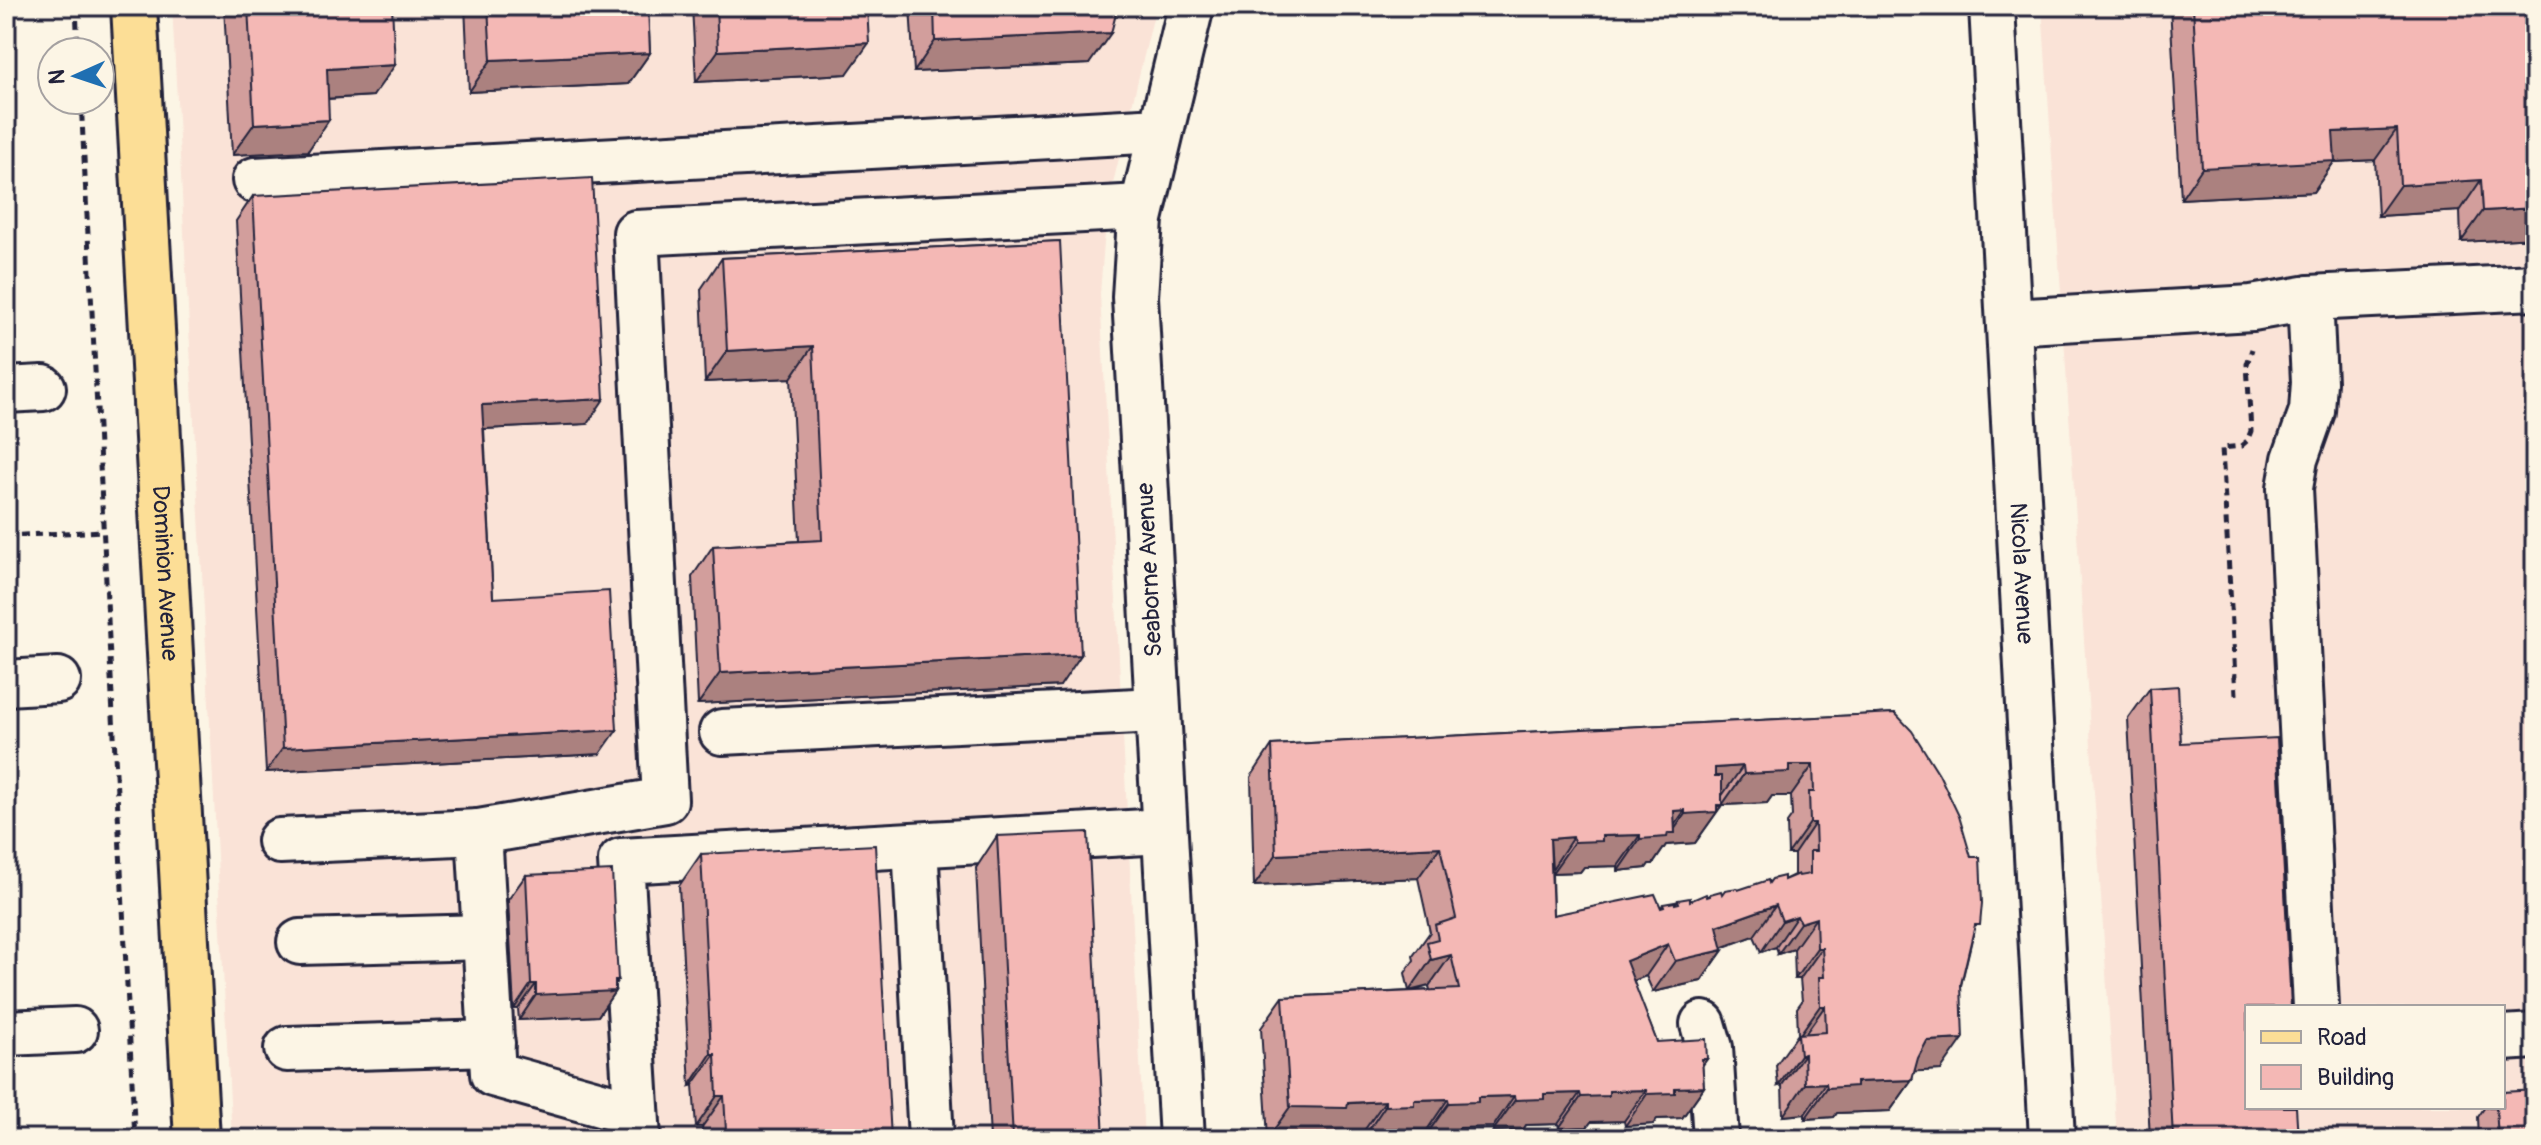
<svg xmlns="http://www.w3.org/2000/svg" width="2541" height="1145" font-family="Pangolin,sans-serif">
<rect width="100%" height="100%" fill="#fcf5e5"/>
<filter id="ink" filterUnits="userSpaceOnUse"><feTurbulence type="fractalNoise" baseFrequency=".0125" numOctaves="2"/><feDisplacementMap in="SourceGraphic" scale="16" xChannelSelector="R" yChannelSelector="G"/><feConvolveMatrix kernelMatrix="1 2 1 2 8 2 1 2 1" color-interpolation-filters="sRGB"/></filter>
<g filter="url(#ink)">
<path fill="#fae3d7" fill-rule="evenodd" d="M172,6h984l-42,173 -10,63 -4,52 44,845h-912z
M2042,6h493v1133h-418zM2247,1007h256v100h-256z"/>
<g fill="none" stroke-linecap="round" stroke-linejoin="round">
<defs>
<g id="minor">
<path id="s1" d="M1992,6l60,1133"/>
<path d="M255,180l905,-50"/>
<path d="M2310,298l4,84 -2,29 -17,48 -5,29 26,519"/>
<path d="M2009,322l243,-14 58,-10 225,-11"/>
<path d="M6,390l37,-2"/>
<path d="M6,683l52,-3"/>
<path d="M722,732l435,-22"/>
<path d="M479,832l186,-32 -29,-567 506,-26"/>
<path d="M280,841l199,-9 14,242 143,40"/>
<path d="M915,845l16,294"/>
<path d="M300,942l185,-5"/>
<path d="M1703,1024l7,24 6,91"/>
<path d="M6,1033l69,-3"/>
<path d="M2503,1038l32,-2"/>
<path d="M287,1049l205,-6"/>
<path d="M638,1139l-17,-278 543,-30"/>
<path d="M1182,1139l-47,-842 5,-78 51,-213"/>
</g>
<g id="major">
<path id="s2" d="M134,6l63,1133"/>
</g>
</defs>
<use href="#minor" stroke="#22223b" stroke-width="50"/>
<use href="#major" stroke="#22223b" stroke-width="50"/>
<path stroke="#22223b" stroke-width="5" stroke-dasharray="8 6" stroke-linecap="butt" d="M76,6l2,46
M81,100l54,1039
M6,536l97,-5
M2236,695l-14,-247 19,-2 6,-5 4,-10 -4,-67 5,-15"/>
<use href="#minor" stroke="#fcf5e5" stroke-width="44"/>
<use href="#major" stroke="#fcde96" stroke-width="44"/>
</g>
<path fill="#d29e9c" stroke="#22223b" stroke-width="2" fill-rule="evenodd" d="M224,6h168l-19,90 -45,3 -20,52 -76,4z
M465,6h183l2,47 -22,31 -159,8z
M692,6h175l-20,68 -151,8z
M910,6h208l-29,58 -175,8z
M2170,6h365v232l-74,4 -1,-31 -82,5 -3,-56 -41,2 -21,30 -132,7z
M253,196l334,228 -103,5 9,169 107,156 -334,18 -30,-551z
M1060,241v445l-362,18 -6,-127 21,-31 86,-5 -8,-163 -86,4 -4,-93 21,-31z
M2150,688l31,55 117,396h-148l-22,-420z
M1895,713l78,222 -32,135 -27,1 -2,9 -22,31 -53,2 -3,4 -29,2v-5l-22,2 -1,-31 -4,1 -2,-21 22,-31 -1,-26 5,-7 -2,-22h-5l-1,-30 -16,5 -2,-7 -15,5 -7,-16 -32,11 1,3 -22,31 -48,11 -7,-16 -13,5 24,61 50,17 -5,6 2,22 -22,31 -25,1 -4,5 -28,2 -1,-5 -33,1 -4,5 -28,1 -1,-4 -32,1 -3,5 -30,1v-4l-33,1 -3,5 -30,1v-4l-31,1 -4,5 -28,1 -1,-5 -34,2 -3,5 -58,-1 -7,-110 22,-31 126,-6 -4,-18 9,-13 -1,-4 17,-24 -12,-54 -164,8 -3,-109 21,-32zM1772,796h19l1,20 -5,7 1,31h6v21l-10,5 -15,3 -47,11h-12l-3,3 -17,4 -12,-1 -3,4h-12l-2,4 -108,7 -1,-42 28,-1 4,-5 34,-1v5l28,-3 3,-4h4l13,-19 29,-2 27,-38 45,-2zM1429,986l1,4 -19,1z
M997,836l107,303h-114l-14,-271z
M701,854l190,285h-188l-1,-12h-6l-3,-42 -3,1 -11,-200z
M526,875l89,109v7l-17,25 -79,4 -1,-11h-4l-6,-109z
M2485,1107h18l32,32h-56l-1,-22z"/>
<path fill="#ab817f" stroke="#22223b" stroke-width="2" d="M1111,33l-22,31 -175,8 21,-31z
M869,43l-22,31 -151,8 22,-31z
M650,53l-22,31 -159,8 22,-32z
M395,65l-22,31 -68,4 22,-31z
M329,120l-21,31 -76,4 22,-31z
M2397,129l-22,31 -41,2 -21,30 -132,7 21,-31 131,-36z
M2481,180l-21,31 -82,5 22,-31z
M2535,208v30l-74,4 22,-31z
M813,346l-22,32 -86,4 22,-31z
M604,399l-17,25 -122,6 17,-25z
M1081,655l-21,31 -362,18 22,-31z
M617,730l-17,24 -334,18 17,-24z
M1789,765h24l-22,31h-19l-5,7 -45,2 -27,38 -29,2 -13,19h-4l-3,4 -28,3 22,-32 34,-28 11,-1 -16,23h3l13,-19 37,-9 22,-31z
M1743,766l-22,31 -28,2 22,-31z
M1810,823h5l-21,31h-6z
M1640,835l-22,31 -34,1 -4,5 -28,1 22,-31 28,-6z
M1573,837l-21,32 -2,-30z
M1440,847l-22,31 -164,8 22,-31z
M1776,905l-22,31 -52,19 21,-5 -22,31 -48,11 22,-31 42,-35z
M1797,916l-21,31 -15,5 21,-31z
M1816,918l-22,31 -16,5 22,-31z
M1668,944l-22,32 -42,16 22,-31z
M1817,948h5l-22,31h-5z
M1451,955l-22,31 -20,5 22,-31z
M618,980l-8,12 5,-1 -17,25 -79,4 17,-25z
M531,984h5l-18,25h-4z
M1820,1006h5l-22,31h-5z
M1963,1039l-22,31 -36,2 22,-31z
M711,1054h4l-22,31 -3,1z
M1804,1054l-22,31 -4,1 22,-31z
M1702,1059h5l-20,29 17,-1 -22,31 -25,1 -4,5 -28,2 22,-32z
M1912,1080l-22,31 -53,2 -3,4 -29,2 22,-31 29,-6z
M1826,1083l-21,31 -22,2 22,-32z
M1646,1090l-22,31 -33,1 -4,5 -28,1 22,-31 28,-6z
M1580,1093l-22,31 -32,1 -3,5 -30,1 22,-31 29,-6z
M717,1096h7l-22,31h-6z
M1514,1096l-21,31 -33,1 -3,5 -30,1 22,-31 29,-6z
M1448,1099l-21,31 -31,1 -4,5 -28,1 21,-31 29,-6z
M1385,1101l-22,31 -34,2 -3,5 -58,-1 22,-31z
M761,1130l-6,9h-35l6,-8z"/>
<path fill="#f4b8b5" stroke="#22223b" stroke-width="2" fill-rule="evenodd" d="M248,6h144l3,59 -68,4 2,51 -75,4z
M488,6h160l2,47 -159,7z
M716,6h151l2,37 -151,8z
M934,6h184l-7,27 -176,8z
M2193,6h342v202l-52,3 -2,-31 -81,5 -3,-56 -64,3 2,29 -133,7z
M592,178l12,221 -122,6 11,193 116,-7 8,139 -334,18 -30,-552z
M1060,241l21,414 -361,18 -7,-127 109,-6 -9,-194 -86,5 -5,-93z
M2178,686l3,57 96,-5 14,269h-44v100h49l2,32h-125l-23,-451z
M1895,713l17,18 27,43 20,42 12,41h9l2,46 -2,22h-5l-14,59 2,55 -36,2 -9,17 -6,22 -56,2v4l-29,2 -1,-5 -21,1 -1,-30 -4,1 -2,-21 28,-2 -1,-26h-5l-1,-29h5l-2,-29h-5l-1,-30 -16,5 -3,-7 -15,5 -6,-16 -59,21 6,24 -48,11 -7,-17 -42,17 31,81 49,-3 1,20h-5l2,28 -29,1v5l-28,1 -1,-4 -37,1v5l-28,1 -1,-4 -36,1v5l-29,1 -1,-4 -36,1v5l-29,1 -1,-4 -34,1v5l-29,1v-5l-37,2 -1,5 -57,-1 -7,-110 176,-8 -8,-34 -20,5 -4,-18 11,-3 -3,-14 21,-7 -16,-71 -164,8 -4,-110zM1789,765h24l1,27h-5l1,31h5l1,28h-6v23l-11,2 -1,-2 -14,6v-4l-12,3 -3,4 -1,-3 -30,10 -1,-2 -12,2 -3,4 -1,-3 -11,3v2l-3,1 -1,-3 -16,7v-3l-12,2 1,3 -4,1v-2l-12,2 1,3 -3,1 -6,-14 -102,21 -3,-76 23,-2 1,5 28,-1v-5l38,-1v4l27,-2 1,-4h7l-1,-22 11,-1v4l32,-2v-7h5v-29h-7v-8l28,-2 1,8 45,-2z
M1088,832l16,307h-91l-16,-303z
M875,845l16,294h-129l-1,-9 -35,1 -2,-35h-7l-2,-42h-4l-10,-200z
M612,871l6,109h-3v11l-79,4v-11h-5l-5,-109z
M2535,1090v49h-37l-2,-32h7v-15z"/>
</g>
<g text-anchor="middle" stroke-width="8" stroke-linejoin="round" paint-order="stroke">
<g font-size="24" fill="#22223b" stroke="#fcf5e5">
<text transform="translate(1149 570) rotate(-93)" y="8">Seaborne Avenue</text>
<text dy="8" stroke="none"><textPath href="#s2" startOffset="568">Dominion Avenue</textPath></text>
<text dy="8" stroke="none"><textPath href="#s1" startOffset="568">Nicola Avenue</textPath></text>
</g>
</g>
<rect width="2541" height="1145" fill="none" stroke="#fcf5e5" stroke-width="32"/>
<rect x="16" y="16" width="2509" height="1113" fill="none" stroke="#22223b" stroke-width="3" filter="url(#ink)"/>
<rect x="2245" y="1005" width="260" height="104" fill="#fcf5e5" stroke="#a5a1a1" stroke-width="2"/>
<rect x="2261" y="1031" width="40" height="12" fill="#fcde96" stroke="#a5a1a1" stroke-width="2"/>
<text x="2317" y="1045" font-size="24" fill="#22223b">Road</text>
<rect x="2261" y="1065" width="40" height="24" fill="#f4b8b5" stroke="#a5a1a1" stroke-width="2"/>
<text x="2317" y="1085" font-size="24" fill="#22223b">Building</text>
<g transform="translate(76 76) rotate(267)"><circle r="38" fill="#fcf5e5" stroke="#a5a1a1" stroke-width="2"/>
<path d="M0-6L14 30L0 20L-14 30Z" fill="#1f6fb2"/>
<text y="-12" font-size="22" font-weight="bold" text-anchor="middle" fill="#22223b">N</text>
</g>
</svg>
